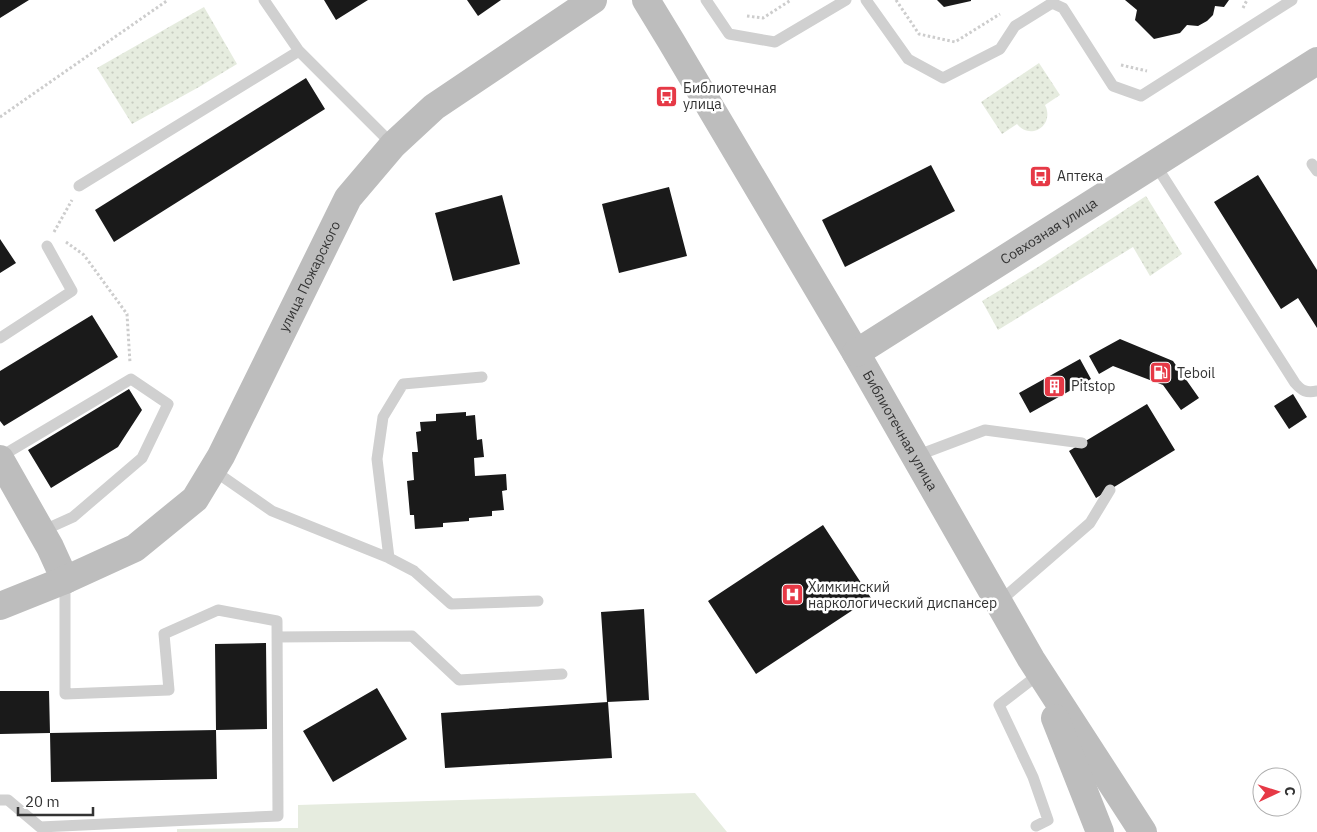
<svg xmlns="http://www.w3.org/2000/svg" width="1317" height="832" font-family="'IBM Plex Sans',sans-serif">
<defs>
<pattern id="park-dots" width="8" height="8" patternUnits="userSpaceOnUse" patternTransform="scale(1.25)"><rect width="8" height="8" fill="#e6ecdf"/><path d="M2 2h.1M6 6h.1" fill="none" stroke="#c6cbc0" stroke-width="1.8" stroke-linecap="round"/></pattern>
</defs>
<rect width="100%" height="100%" fill="#fff"/>
<path fill="#e6ecdf" d="M695,793l32,39h-550v-3l121,-1v-23z"/>
<path fill="url(#park-dots)" d="M204,7l33,57 -38,23 -67,37 -35,-56z
M1039,63l21,32 -15,10c10,20 -14,36 -28,19l-15,10 -21,-32z
M1146,196l36,58 -32,22 -17,-29 -135,83 -16,-29 56,-34z"/>
<path fill="#1a1a1a" d="M0,0h29l-29,18z
M324,0h44l-32,20z
M467,0h34l-23,16z
M937,0h34v1l-27,6z
M1125,0h104l-5,7 -9,-1 -2,9 -6,6 -9,5 -11,-1 -7,8 -26,6 -19,-19 2,-10z
M306,78l19,31 -211,133 -19,-32z
M931,165l24,46 -110,56 -23,-47z
M1258,175l59,95v58l-19,-30 -17,11 -67,-107z
M669,187l18,69 -68,17 -17,-69z
M502,195l18,69 -67,17 -18,-68z
M0,239l16,24 -16,10z
M92,315l26,42 -114,69 -4,-5v-50z
M1120,339l53,22 26,37 -18,12 -18,-25 -50,-19 -14,8 -10,-18z
M1080,359l11,20 -61,34 -11,-20z
M129,389l13,21 -24,37 -67,41 -23,-38z
M1293,394l14,23 -18,12 -15,-23z
M1147,404l28,46 -79,48 -27,-47z
M466,412v4l9,-1 2,25 5,-1 2,18 -10,1 1,18 31,-2 1,16 -5,1 2,19 -12,1v5l-23,2v3l-26,2v4l-28,2 -1,-14h-4l-3,-34 7,-1 -2,-28h6l-2,-20 5,-1 -1,-9 16,-1v-7z
M823,525l48,73 -115,76 -48,-73z
M644,609l5,91 -42,2 -6,-90z
M266,643l1,86 -51,1 1,49 -166,3 -1,-49 166,-3 -1,-86z
M377,688l30,51 -74,43 -30,-51z
M0,691h49l1,42 -50,1z
M608,702l4,56 -167,10 -4,-55z"/>
<g fill="none" stroke-linecap="round" stroke-linejoin="round">
<path stroke="#cdcdcd" stroke-width="3" stroke-dasharray="2.5 2.5" stroke-linecap="butt" d="M896,0l23,34 36,8 45,-28
M1243,8l4,-8
M747,16l16,2 28,-18
M1121,65l26,6
M0,117l168,-117
M54,232l18,-32
M66,242l18,13 43,59 3,49"/>
<path stroke="#d0d0d0" stroke-width="11" d="M264,0l35,51 94,94
M706,0l23,34 46,8 71,-42
M866,0l42,59 35,19 57,-29 15,-23 37,-23 11,5 50,78 28,10 151,-96
M1155,164l140,219c7,8 11,10 22,8
M1312,164l5,7
M79,186l220,-135
M0,338l72,-47 -25,-45
M916,456l69,-26 97,13
M0,457l131,-78 37,25 -26,54 -69,59 -31,14
M213,470l59,41 117,47 -12,-99 6,-42 20,-33 79,-7
M389,558l25,13 37,33 87,-3
M999,602l91,-79 20,-33
M277,637l135,-1 47,44 103,-6
M0,800h8l32,27 238,-11 -1,-195 -59,-11 -54,24 5,56 -104,4v-113
M1036,826l12,-6 -15,-43 -34,-72 39,-30"/>
<g stroke="#bdbdbd" stroke-width="28">
<path id="s1" d="M646,0l25,41 185,312 175,306 112,173"/>
<path id="s2" d="M856,353l461,-292"/>
<path d="M0,459l50,88 15,33"/>
<path id="s3" d="M0,606l65,-26 70,-32 60,-49 26,-43 127,-258 45,-53 41,-38 159,-107"/>
<path d="M1055,718l45,114"/>
</g>
</g>
<defs>
<symbol id="bus-square" viewBox="-11 -11 22 22"><rect x="-9" y="-9" width="18" height="18" rx="4" fill="#e63946" stroke="#fff"/><path d="M-5-6H5V4H4V6H2V4H-2V6H-4V4H-5ZM-3.5-4V0h7V-4ZM-3.5 1.2v1.5H-2V1.2ZM2 1.2v1.5H3.5V1.2Z" fill="#fff"/></symbol>
<symbol id="fuel-square" viewBox="-11 -11 22 22"><rect x="-9" y="-9" width="18" height="18" rx="4" fill="#e63946" stroke="#fff"/><path d="M-5.5-6h7V0h2V4h1.3V-2.5L3-4.5l.8-.8L6-3V5H2.5V1h-1V6h-7ZM-4.2-4.7v3.2H.2V-4.7Z" fill="#fff"/></symbol>
<symbol id="building-square" viewBox="-11 -11 22 22"><rect x="-9" y="-9" width="18" height="18" rx="4" fill="#e63946" stroke="#fff"/><path d="M-4-6H4V6H1V3H-1V6H-4ZM-2.5-4.3h1.7v1.8h-1.7ZM.8-4.3h1.7v1.8H.8ZM-2.5-1h1.7V.8h-1.7ZM.8-1h1.7V.8H.8Z" fill="#fff"/></symbol>
<symbol id="hospital-square" viewBox="-11 -11 22 22"><rect x="-9" y="-9" width="18" height="18" rx="4" fill="#e63946" stroke="#fff"/><path d="M-5-5h3v3.5h4V-5h3V5h-3V1.5h-4V5h-3Z" fill="#fff"/></symbol>
</defs>
<g fill-rule="evenodd">
<use href="#bus-square" x="654" y="84" width="25" height="25"/>
<use href="#bus-square" x="1028" y="164" width="25" height="25"/>
<use href="#fuel-square" x="1148" y="360" width="25" height="25"/>
<use href="#building-square" x="1042" y="374" width="25" height="25"/>
<use href="#hospital-square" x="780" y="582" width="25" height="25"/>
</g>
<g text-anchor="middle" stroke-width="5" stroke-linejoin="round" paint-order="stroke">
<g font-size="14" fill="#333" stroke="#fff" text-anchor="start">
<text x="683" y="93">Библиотечная<tspan x="683" dy="16">улица</tspan></text>
<text x="1057" y="181">Аптека</text>
<text x="1177" y="378">Teboil</text>
<text x="1071" y="391">Pitstop</text>
<text x="808" y="592">Химкинский<tspan x="808" dy="16">наркологический диспансер</tspan></text>
</g>
<g font-size="14" fill="#333" stroke="#fff">
<text dy="5" stroke="none"><textPath href="#s2" startOffset="228">Совхозная улица</textPath></text>
<text dy="5" stroke="none"><textPath href="#s3" startOffset="475">улица Пожарского</textPath></text>
<text dy="5" stroke="none"><textPath href="#s1" startOffset="500">Библиотечная улица</textPath></text>
</g>
</g>
<g transform="translate(1277 792) rotate(86)"><circle r="24" fill="#ffffff" stroke="#adadad"/>
<path d="M0-4L9 19L0 12L-9 19Z" fill="#e63946"/>
<text y="-8" font-size="14" font-weight="bold" text-anchor="middle" fill="#333333">С</text>
</g>
<path d="M18 807v8h75v-8" fill="none" stroke="#333333" stroke-width="2.5"/>
<text x="25" y="807" font-size="15" fill="#333333" stroke="#ffffff" stroke-width="4" paint-order="stroke">20 m</text>
</svg>
